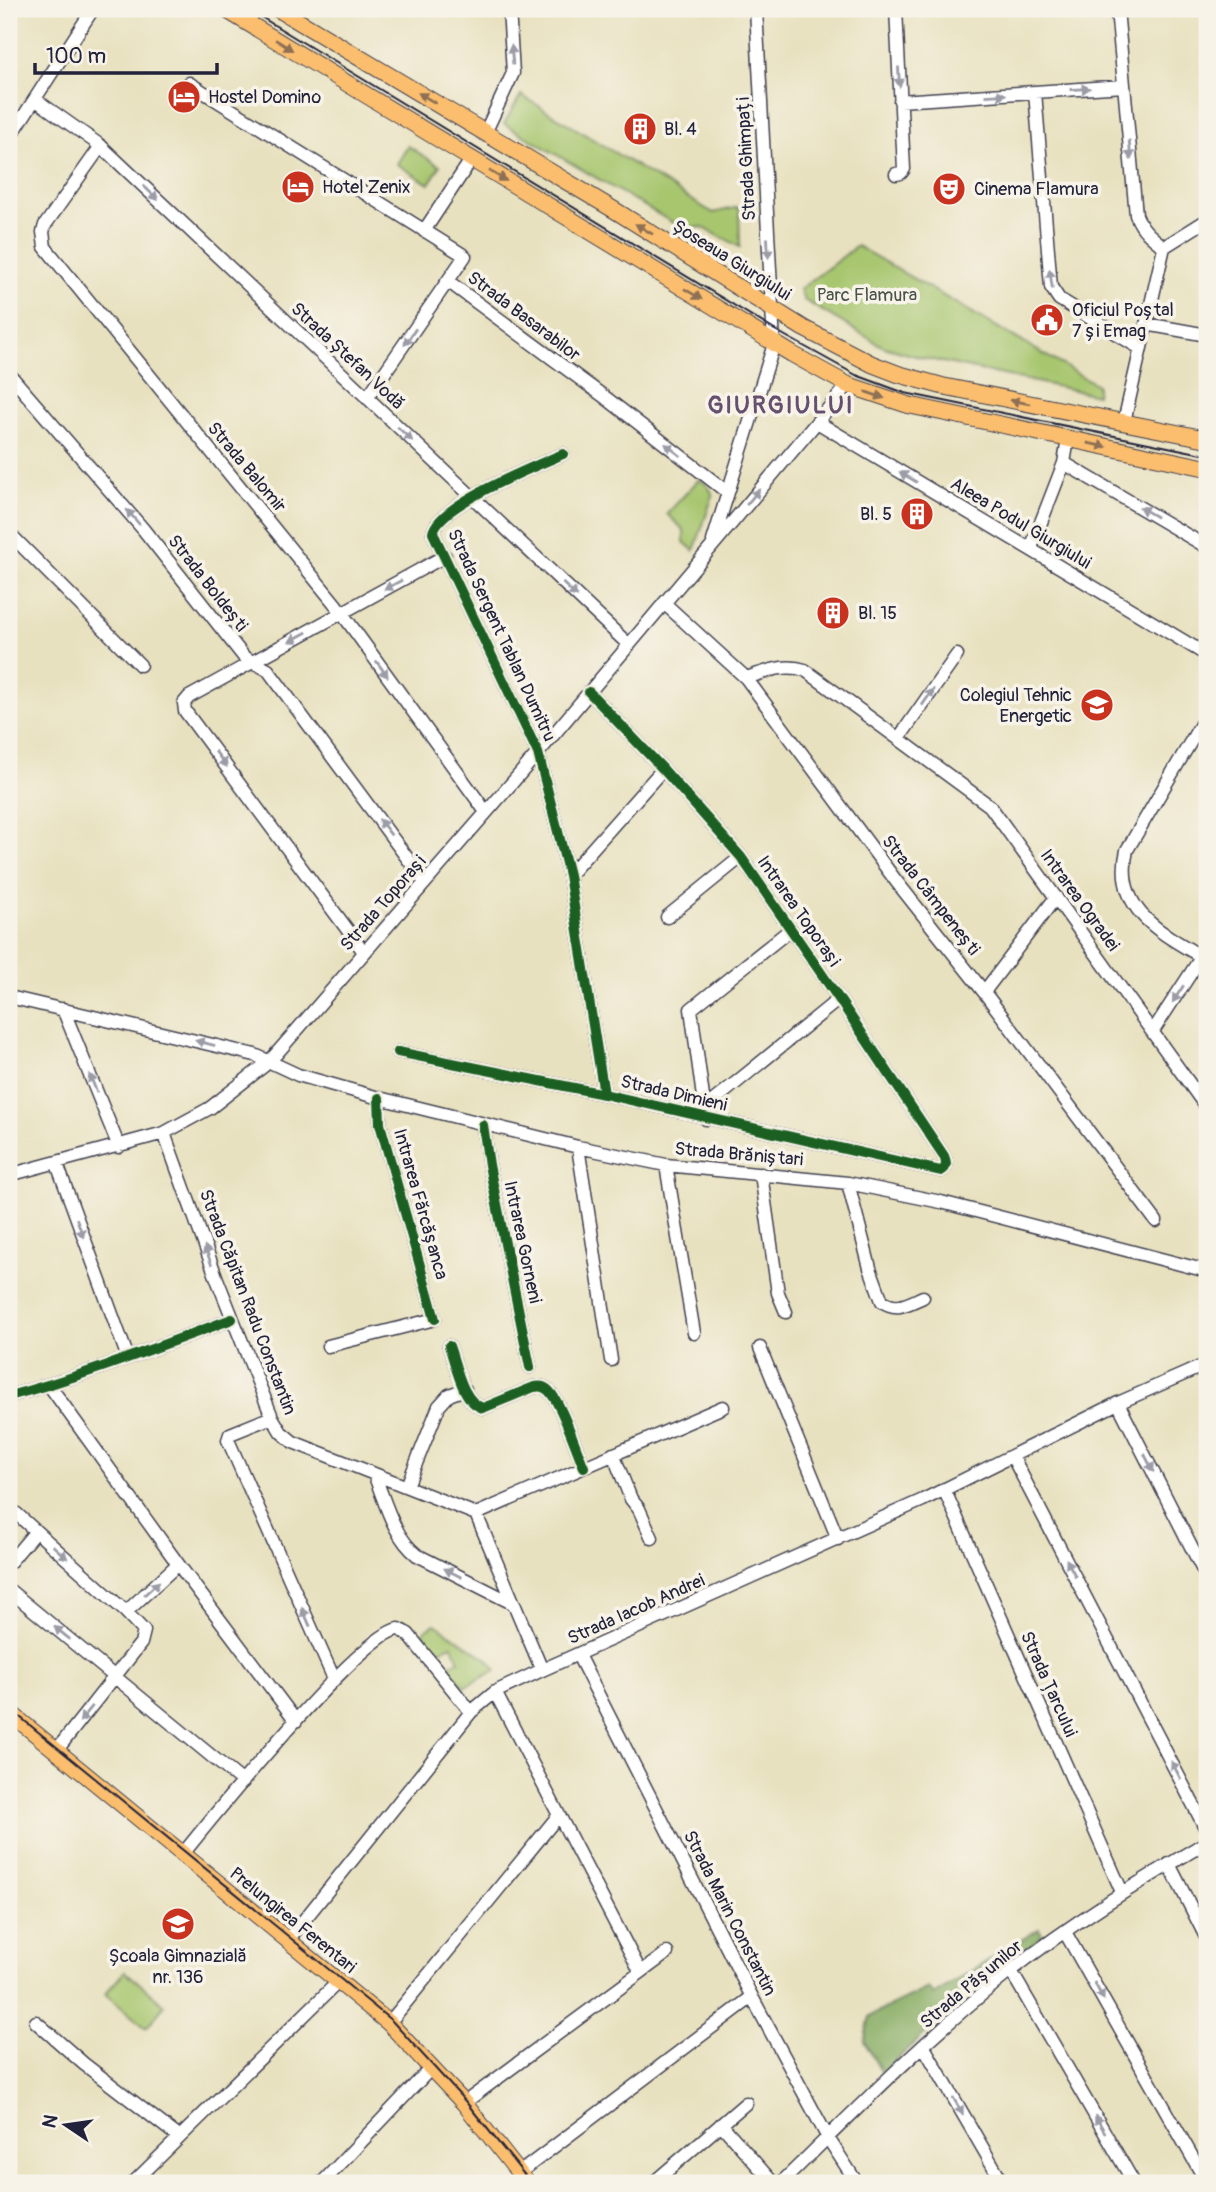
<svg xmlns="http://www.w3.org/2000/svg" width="1216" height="2192" font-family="Pangolin,sans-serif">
<rect width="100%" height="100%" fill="#f7f3e8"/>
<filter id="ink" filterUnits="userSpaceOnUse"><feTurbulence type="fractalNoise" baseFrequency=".0143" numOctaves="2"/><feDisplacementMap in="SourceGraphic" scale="14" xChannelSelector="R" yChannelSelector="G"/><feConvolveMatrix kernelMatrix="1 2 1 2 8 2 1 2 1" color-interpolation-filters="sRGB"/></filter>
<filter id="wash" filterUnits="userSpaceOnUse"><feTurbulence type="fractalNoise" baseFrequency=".00686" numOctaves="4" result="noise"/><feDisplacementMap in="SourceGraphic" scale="28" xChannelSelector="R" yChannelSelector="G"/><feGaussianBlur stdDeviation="1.57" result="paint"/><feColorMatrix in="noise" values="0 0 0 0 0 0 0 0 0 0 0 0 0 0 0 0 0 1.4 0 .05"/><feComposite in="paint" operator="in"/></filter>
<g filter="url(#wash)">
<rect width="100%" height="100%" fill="#e8e1bf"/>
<path fill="#a7c66e" stroke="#647454" stroke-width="2" d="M521,95l192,118 26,-6 1,40 -38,-20 -20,1 -178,-104z
M408,146l32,20 -11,18 -32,-20z
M857,246l240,139v10l-178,-38 -35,-10 -80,-47 -4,-11z
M699,479l9,7 5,9 -19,56 -10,-9v-12l-17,-16z
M435,1624l51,34 11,12 -33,17 -16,-21 11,-6 -7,-15 -15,6 -14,-19z
M125,1971l40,34 -19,23 -41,-34z"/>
<path fill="#85ab61" stroke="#54664e" stroke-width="2" d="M1039,1929l4,7 -69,53 -92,84 -18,-32 6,-25 58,-28 5,7z"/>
</g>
<g filter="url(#ink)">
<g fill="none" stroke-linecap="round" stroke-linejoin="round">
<defs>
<path id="minor" d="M896,9l8,160 -3,4 -5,1
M1117,9l19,206c6,15 15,22 28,32
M189,83l276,173 -98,142
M1035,92l16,195 8,12 81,49
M36,100l65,46 528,499
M900,101l224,-15
M485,133l28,-60 -4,-64
M9,139l84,-130
M101,146l-56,79 -2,7 2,15 291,358 150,207
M424,231l47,-71
M449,282l157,116 121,94
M1146,324l61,11
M9,374l134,155 101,128 24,13 157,212
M817,422l390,233
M1124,422l40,-175 43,-27
M563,454c-27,12 -126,51 -130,79l105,220 31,122 35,219
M1064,463l143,84
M9,533l131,132
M713,541l61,-197 -18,-335
M1031,548l33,-85 4,-24
M664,603l82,75 150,203 88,111 172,229
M746,678c20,-6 38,-15 59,-8l185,136 217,302
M1207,714l-80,136c-14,61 35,83 80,110
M899,738l58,-83
M569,875l94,-106
M667,917l74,-60
M364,952l-179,-241 -1,-8 5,-6 256,-141
M984,992l72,-95
M9,997l246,58 43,20 81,23 199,49 88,18 182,18 93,19 266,69
M63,1009l56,138
M1153,1031l49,-75
M398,1052l206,42 337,77c6,-3 6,-8 3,-15l-105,-157 -98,-142 -78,-88 -74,-77
M706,1107l133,-108
M706,1119l-15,-110 100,-80
M483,1125l6,40 41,202
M164,1133l53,146 55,138 9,15 12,10 183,72 247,-107
M578,1147l33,213
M57,1164l71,194
M666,1165l28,168
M761,1174l17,119 8,19
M9,1175l155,-42 46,-25 60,-47 268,-308 310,-368
M848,1183l22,85 12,33c15,11 27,2 41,-4
M328,1346l107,-27 -55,-195 -1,-26
M449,1346c7,18 13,57 34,62l51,-21c6,-1 10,-1 15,4 12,11 27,58 35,76
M760,1348l78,191
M49,1385l129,179 118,157
M9,1396c76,-20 150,-50 223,-77
M1118,1403l89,175
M272,1417l-42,17 -2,6 106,239
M613,1454l18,45 8,10 13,29
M1012,1456l195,375
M374,1474c11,27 19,62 43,81l97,49
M407,1486l32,-80 10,-11 16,-6
M944,1489l178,403
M9,1507l117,105 18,19 -3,12 -85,108
M476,1514l66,156
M9,1563l27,-32
M9,1590l234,192
M126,1612l52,-48
M578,1655l174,342 76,141 29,45
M495,1692l145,279
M182,1855c29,-36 182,-225 217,-226l9,5 63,78
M1169,1864l38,75
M1065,1932l142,251
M288,1940l183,-228 24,-20 47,-22 381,-170 195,-97 89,-39
M1011,1971l123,212
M36,2022l48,42 95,73
M389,2023l169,-207
M924,2047l79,136
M464,2103l203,-150
M721,2124l52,59
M519,2173l233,-176
M133,2183l206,-202
M322,2183l110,-116
M653,2183l93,-80
M781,2183c72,-70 143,-143 222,-206 64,-51 134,-94 204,-135"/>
<path id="major" d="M225,9l567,345 56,31 60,20 299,63
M278,9l338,202 187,117 69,36 26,10 44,12 265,53
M9,1712l380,311 75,80 63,80"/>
</defs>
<use href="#minor" stroke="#403f4f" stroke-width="15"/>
<use href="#major" stroke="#403f4f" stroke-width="18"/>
<use href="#minor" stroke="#fff" stroke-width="12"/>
<use href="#major" stroke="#fbbe6e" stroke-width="16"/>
<path stroke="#22223b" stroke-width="2" d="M248,9l525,320 83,46 49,18 302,62
M9,1708l383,313 74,81 65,81"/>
<defs>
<path id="cycleway" d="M563,454c-27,12 -126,51 -130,79l105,220 31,122 35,219
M398,1052l206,42 337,77c6,-3 6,-8 3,-15l-105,-157 -98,-142 -78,-88 -74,-77
M379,1098l1,26 55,195
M483,1125l6,40 41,202
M449,1346c7,18 13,57 34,62l51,-21c6,-1 10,-1 15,4 12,11 27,58 35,76
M9,1396c76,-20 150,-50 223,-77"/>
</defs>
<use href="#cycleway" stroke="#f7f3e8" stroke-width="15"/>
<use href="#cycleway" stroke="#1b5e20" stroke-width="10"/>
</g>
<defs><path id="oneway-solid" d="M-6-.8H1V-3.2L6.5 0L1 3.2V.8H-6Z" transform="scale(1.75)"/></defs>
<g fill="#8e7054">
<use href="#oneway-solid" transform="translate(284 45) rotate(32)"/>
<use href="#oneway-solid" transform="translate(427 98) rotate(-149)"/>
<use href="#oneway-solid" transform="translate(498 176) rotate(31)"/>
<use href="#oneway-solid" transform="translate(644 229) rotate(-149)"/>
<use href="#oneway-solid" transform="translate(693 294) rotate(31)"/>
<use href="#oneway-solid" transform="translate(875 395) rotate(19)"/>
<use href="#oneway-solid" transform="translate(1020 402) rotate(-169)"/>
<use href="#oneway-solid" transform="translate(1097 445) rotate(12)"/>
</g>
<g fill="#9c9ca7">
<use href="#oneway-solid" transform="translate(512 55) rotate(-95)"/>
<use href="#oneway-solid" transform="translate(899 77) rotate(87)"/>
<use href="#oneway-solid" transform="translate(1080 89) rotate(-4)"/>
<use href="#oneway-solid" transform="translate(996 95) rotate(-3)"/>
<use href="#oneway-solid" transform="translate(1130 150) rotate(85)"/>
<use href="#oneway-solid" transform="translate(151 193) rotate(44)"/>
<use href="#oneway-solid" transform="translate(768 248) rotate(87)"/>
<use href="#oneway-solid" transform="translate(1051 279) rotate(-98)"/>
<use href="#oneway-solid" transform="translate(410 337) rotate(125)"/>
<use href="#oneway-solid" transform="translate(405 434) rotate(43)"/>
<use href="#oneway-solid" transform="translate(673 450) rotate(-142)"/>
<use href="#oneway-solid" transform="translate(908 477) rotate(-149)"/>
<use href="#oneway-solid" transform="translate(753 497) rotate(-50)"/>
<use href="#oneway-solid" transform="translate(1148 512) rotate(-150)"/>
<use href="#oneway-solid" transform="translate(133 517) rotate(-131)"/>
<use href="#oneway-solid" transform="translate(393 585) rotate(151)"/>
<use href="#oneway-solid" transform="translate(570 590) rotate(43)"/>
<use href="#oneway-solid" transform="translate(298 637) rotate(151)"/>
<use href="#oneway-solid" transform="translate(382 669) rotate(54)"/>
<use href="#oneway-solid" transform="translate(928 697) rotate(-55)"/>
<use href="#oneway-solid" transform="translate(221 759) rotate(53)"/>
<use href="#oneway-solid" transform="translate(385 827) rotate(-127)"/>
<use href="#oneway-solid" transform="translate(1178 994) rotate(123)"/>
<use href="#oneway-solid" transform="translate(205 1043) rotate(-166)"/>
<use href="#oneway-solid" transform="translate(93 1083) rotate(-112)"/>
<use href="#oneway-solid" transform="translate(80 1228) rotate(70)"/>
<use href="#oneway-solid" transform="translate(208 1255) rotate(-110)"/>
<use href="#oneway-solid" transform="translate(1149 1463) rotate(63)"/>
<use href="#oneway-solid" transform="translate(60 1552) rotate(42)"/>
<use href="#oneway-solid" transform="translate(1071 1568) rotate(-118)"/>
<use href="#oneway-solid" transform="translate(453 1573) rotate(-153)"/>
<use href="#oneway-solid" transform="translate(152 1588) rotate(-42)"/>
<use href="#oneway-solid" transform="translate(306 1617) rotate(-114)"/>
<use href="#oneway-solid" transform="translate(62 1633) rotate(-141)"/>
<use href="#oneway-solid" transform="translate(86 1714) rotate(129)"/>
<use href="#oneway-solid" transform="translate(1176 1770) rotate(-118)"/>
<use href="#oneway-solid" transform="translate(1099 1991) rotate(61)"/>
<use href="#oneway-solid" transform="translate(958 2106) rotate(60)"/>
<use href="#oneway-solid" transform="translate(1100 2124) rotate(-120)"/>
</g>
</g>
<defs>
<symbol id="hotel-disc" viewBox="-11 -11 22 22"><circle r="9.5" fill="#c8321e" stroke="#f7f3e8"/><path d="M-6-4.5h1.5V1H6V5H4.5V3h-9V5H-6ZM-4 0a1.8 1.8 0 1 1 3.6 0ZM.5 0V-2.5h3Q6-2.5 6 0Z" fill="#fff"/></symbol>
<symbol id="building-disc" viewBox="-11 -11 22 22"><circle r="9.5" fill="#c8321e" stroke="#f7f3e8"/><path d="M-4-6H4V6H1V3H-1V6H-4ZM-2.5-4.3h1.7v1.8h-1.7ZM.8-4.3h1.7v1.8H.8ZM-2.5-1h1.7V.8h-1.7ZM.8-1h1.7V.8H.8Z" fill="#fff"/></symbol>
<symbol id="theatre-disc" viewBox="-11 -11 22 22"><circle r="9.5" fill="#c8321e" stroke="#f7f3e8"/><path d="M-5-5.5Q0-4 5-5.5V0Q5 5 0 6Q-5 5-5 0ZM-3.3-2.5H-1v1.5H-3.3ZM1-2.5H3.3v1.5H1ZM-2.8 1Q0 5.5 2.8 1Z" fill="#fff"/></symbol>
<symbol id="civic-disc" viewBox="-11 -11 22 22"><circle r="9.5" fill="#c8321e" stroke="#f7f3e8"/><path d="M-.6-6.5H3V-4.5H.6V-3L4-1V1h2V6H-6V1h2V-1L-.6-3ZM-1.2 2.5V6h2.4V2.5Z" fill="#fff"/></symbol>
<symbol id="school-disc" viewBox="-11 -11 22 22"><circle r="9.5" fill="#c8321e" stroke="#f7f3e8"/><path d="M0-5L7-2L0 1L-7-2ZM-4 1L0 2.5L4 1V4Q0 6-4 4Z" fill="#fff"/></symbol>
</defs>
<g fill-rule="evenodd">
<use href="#hotel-disc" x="165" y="78" width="38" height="38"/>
<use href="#building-disc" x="621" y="110" width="38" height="38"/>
<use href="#hotel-disc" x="279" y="168" width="38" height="38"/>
<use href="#theatre-disc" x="930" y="170" width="38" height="38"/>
<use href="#civic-disc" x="1028" y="301" width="38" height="38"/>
<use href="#building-disc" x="898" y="495" width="38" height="38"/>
<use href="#building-disc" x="814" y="594" width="38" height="38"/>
<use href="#school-disc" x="1078" y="686" width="38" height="38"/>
<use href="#school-disc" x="159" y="1905" width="38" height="38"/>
</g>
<g text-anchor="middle" stroke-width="7" stroke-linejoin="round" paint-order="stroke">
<g font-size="18" fill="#22223b" stroke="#f7f3e8" text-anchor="start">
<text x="208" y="103">Hostel Domino</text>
<text x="664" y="135">Bl. 4</text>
<text x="322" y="193">Hotel Zenix</text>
<text x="974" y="195">Cinema Flamura</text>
<text x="1072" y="316">Oficiul Poștal<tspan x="1072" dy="21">7 și Emag</tspan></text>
<text x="892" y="520" text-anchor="end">Bl. 5</text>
<text x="858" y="619">Bl. 15</text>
<text x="1072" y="701" text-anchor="end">Colegiul Tehnic<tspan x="1072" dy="21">Energetic</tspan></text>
<text x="178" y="1962" text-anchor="middle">Școala Gimnazială<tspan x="178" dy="21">nr. 136</tspan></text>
</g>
<g font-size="18" fill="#22223b" stroke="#f7f3e8">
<text transform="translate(746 159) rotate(-93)" y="6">Strada Ghimpați</text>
<text transform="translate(732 260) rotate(32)" y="6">Șoseaua Giurgiului</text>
<text transform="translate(524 316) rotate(37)" y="6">Strada Basarabilor</text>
<text transform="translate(348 356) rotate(43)" y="6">Strada Ștefan Vodă</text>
<text transform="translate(247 467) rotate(50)" y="6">Strada Balomir</text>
<text transform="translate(1021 523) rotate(31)" y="6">Aleea Podul Giurgiului</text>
<text transform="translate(208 583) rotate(52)" y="6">Strada Boldești</text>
<text transform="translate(502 635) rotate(65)" y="6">Strada Sergent Tablan Dumitru</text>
<text transform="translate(931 895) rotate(52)" y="6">Strada Câmpenești</text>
<text transform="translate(1080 900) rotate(54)" y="6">Intrarea Ogradei</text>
<text transform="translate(383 903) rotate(-49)" y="6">Strada Toporași</text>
<text transform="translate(799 911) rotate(55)" y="6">Intrarea Toporași</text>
<text transform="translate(674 1093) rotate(13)" y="6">Strada Dimieni</text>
<text transform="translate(739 1154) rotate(5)" y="6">Strada Brăniștari</text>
<text transform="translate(421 1204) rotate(74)" y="6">Intrarea Fărcășanca</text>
<text transform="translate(523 1242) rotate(78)" y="6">Intrarea Gorneni</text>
<text transform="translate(248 1302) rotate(69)" y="6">Strada Căpitan Radu Constantin</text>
<text transform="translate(636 1609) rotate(-24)" y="6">Strada Iacob Andrei</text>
<text transform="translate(1049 1684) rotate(66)" y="6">Strada Țarcului</text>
<text transform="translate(730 1913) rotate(63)" y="6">Strada Marin Constantin</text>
<text transform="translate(293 1920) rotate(39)" y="6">Prelungirea Ferentari</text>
<text transform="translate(971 1984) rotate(-40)" y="6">Strada Pășunilor</text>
</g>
<g font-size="18" fill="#4a534a" stroke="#f7f3e8">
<text x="867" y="301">Parc Flamura</text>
</g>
<g font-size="24" font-weight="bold" letter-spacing="2" fill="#665070" stroke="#f7f3e8">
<text x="781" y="413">GIURGIULUI</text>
</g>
</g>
<rect width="1216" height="2192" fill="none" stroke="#f7f3e8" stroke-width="35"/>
<g transform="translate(66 2125) rotate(283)" stroke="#f7f3e8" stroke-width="5" paint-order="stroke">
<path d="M0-5L12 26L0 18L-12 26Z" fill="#22223b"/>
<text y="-10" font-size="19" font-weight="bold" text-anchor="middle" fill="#22223b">N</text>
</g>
<path d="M35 63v10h182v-10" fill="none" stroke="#22223b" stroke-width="3.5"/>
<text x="46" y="63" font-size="21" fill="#22223b" stroke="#f7f3e8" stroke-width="5" paint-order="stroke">100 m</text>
</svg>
